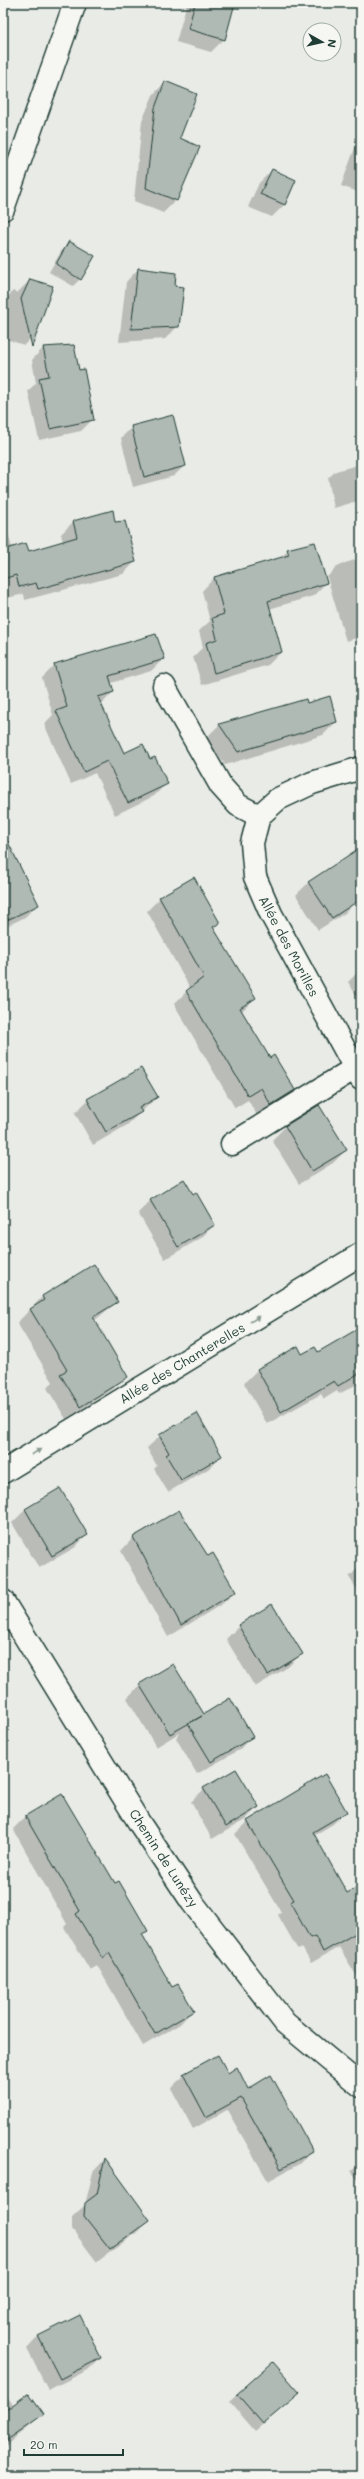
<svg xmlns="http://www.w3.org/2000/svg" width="364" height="2479" font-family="Mali,sans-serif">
<rect width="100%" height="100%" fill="#e9ebe7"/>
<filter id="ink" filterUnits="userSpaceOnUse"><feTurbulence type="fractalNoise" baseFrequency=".025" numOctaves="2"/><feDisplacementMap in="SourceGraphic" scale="8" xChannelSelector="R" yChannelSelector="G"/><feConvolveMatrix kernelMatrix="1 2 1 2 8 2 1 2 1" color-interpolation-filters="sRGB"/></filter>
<g filter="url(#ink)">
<path fill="#0003" d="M187,3h47l-10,36 -13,13 -35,-10z
M165,82l13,56 -2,62 -13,13 -29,-12 8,-80 11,-26z
M361,140v53l-20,-7 15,-41z
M272,170l12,35 -12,12 -24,-10 11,-24z
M361,225v9l-3,-1z
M69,243l11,36 -7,7 -24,-14 13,-22z
M138,269l36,18 4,39 -13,13 -46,3 7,-60z
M30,280l6,53 -12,12 -21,-7v-36l10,-11 4,2z
M43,348l35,23 15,48 -12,12 -42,9 -11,-49 8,-8 -4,-23z
M132,427l53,38 -11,11 -41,11 -12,-49z
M361,464v36l-27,8 -6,-30 8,-7z
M3,514l9,34 16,5 35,-11 -2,-8 12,-12 41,1 21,39 -12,12 -98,26 -1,-6 -17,4 -4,-11z
M288,550l38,33 -13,13 -44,13 12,43 -13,13 -66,20 -9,-28 10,-10 -4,-16 11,-10 -8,-30 12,-13 66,-19z
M361,558v79l-15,4 -19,-64 12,-12z
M163,659l-12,12 -40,12 2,9 -12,13 23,49 26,7 17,22 -13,13 -39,19 -20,-42 -24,11 -27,-60 9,-9 -11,-37 13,-13z
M305,701l1,3 30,18 -13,13 -98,30 -19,-27 13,-13z
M361,848v47l-16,18 -27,17 -22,-35 13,-13z
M3,868l35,36 -13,13 -22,11z
M160,898l59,24 -6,6 42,70 -14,14 29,47 24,31 -13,13 -23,14 -10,-17 -13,8 -61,-104 16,-16 -43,-77z
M361,969v34l-13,-21z
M157,1097l-30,28 -34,20 -18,-32 13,-13z
M319,1106l27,44 -13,13 -34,21 -27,-44 13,-13z
M151,1200l63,25 -13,13 -36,21 -27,-46z
M94,1266l23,36 -23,19 32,55 -13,13 -47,30 -19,-31 6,-6 -36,-59 25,-26z
M361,1328v54l-22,12 -2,-3 -13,8 -3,-5 -54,30 -23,-41 13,-13 40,-23 5,9 15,-3z
M160,1436l61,20 -13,13 -40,23 -14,-23 3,-3 -10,-18z
M60,1489l27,46 -13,13 -35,20 -27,-45 13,-13z
M179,1512l29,46 27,34 -13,12 -54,33 -47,-86 12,-13z
M361,1565v31l-12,-19z
M239,1626l62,28 -13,13 -33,20 -29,-48z
M140,1685l64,31 48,20 -13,14 -42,24 -21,-36 3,-5 -23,14 -29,-49z
M204,1789l54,18 -13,13 -33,19 -21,-37z
M62,1795l53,89 31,46 -5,5 31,53 20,23 -12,13 -37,22 -46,-81 -7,5 -26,-43 3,-3 -54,-95 12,-12z
M345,1812l-12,12 -20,12 33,59 15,-9v97l-22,-36 -28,16 -9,-15 -4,2 -20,-35 3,-3 -46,-78 13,-12z
M227,2074l85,77 -13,13 -31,17 -41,-71 -34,19 -22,-41 13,-13z
M105,2159l44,61 -13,13 -39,29 -25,-33v-12l13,-12 8,-33z
M361,2163v21l-10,-13z
M80,2316l20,42 -12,12 -40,20 -21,-41 11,-12z
M273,2364l26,29 -44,38 -25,-29z
M3,2391l11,15 29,8 -40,34z"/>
<path fill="#b0bab5" stroke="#1f3d34" d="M195,3h40l-10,37 -37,-11z
M165,81l32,13 -17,44 20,9 -23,54 -31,-13 9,-80z
M272,169l24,11 -11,25 -25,-11z
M69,241l26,15 -14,24 -25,-16z
M138,268l38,5 -1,13 9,1 -5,40 -48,2z
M30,279l23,7 -21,61 -11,-48z
M74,345l5,25 5,-1 10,51 -44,9 -11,-51 10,-2 -6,-29z
M173,415l13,51 -42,11 -13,-51z
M113,510l2,12 10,-1 11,41 -98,27 -2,-6 -17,4 -3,-12 -13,4v-29l23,-7 3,8 48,-14 -4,-16z
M315,542l12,41 -59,18 14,51 -68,21 -8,-30 11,-4 -5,-21 12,-4 -10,-37 75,-22 -2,-6z
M156,634l9,25 -56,17 5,16 -16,5 26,56 19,-9 7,15 5,-2 13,27 -40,19 -21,-42 -23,11 -28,-61 11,-4 -13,-43z
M330,696l7,26 -99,30 -19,-28 87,-25 1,4z
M3,832l36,73 -36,17z
M361,847v52l-29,19 -24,-36z
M194,877l26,46 -7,4 43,71 -16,10 30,50 4,-3 21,35 -24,15 -10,-17 -13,8 -62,-105 18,-14 -45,-80z
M141,1068l17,29 -19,11 3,4 -36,20 -19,-33z
M319,1105l28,45 -35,21 -27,-45z
M184,1179l9,15 3,-2 19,33 -37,22 -28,-47z
M94,1264l24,38 -25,15 35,60 -48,30 -20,-33 7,-4 -37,-61 14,-9 -2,-4z
M361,1327v45l-23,14 -4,-5 -53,31 -24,-43 41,-23 4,8 13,-7 3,5z
M197,1413l25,43 -41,24 -15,-25 3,-2 -10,-18z
M60,1488l28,47 -36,21 -27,-47z
M179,1510l29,46 5,-3 23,39 -55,33 -48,-88z
M272,1604l31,50 -35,21 -30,-50z
M173,1664l31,50 26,-16 23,39 -42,25 -23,-38 14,-8 -32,18 -31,-50z
M236,1769l23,38 -33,20 -23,-39z
M325,1774l22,38 -34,20 34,61 14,-8v45l-38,22 -8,-16 -5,2 -20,-36 4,-2 -47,-79z
M62,1794l53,89 4,-2 29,50 -6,3 30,53 6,-3 16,27 -39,23 -46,-81 -6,5 -27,-44 4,-3 -55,-95z
M218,2055l10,18 9,-6 11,22 23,-14 42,76 -32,18 -40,-71 -35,19 -23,-43z
M105,2158l45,62 -40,29 -26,-33 1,-13 12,-9z
M80,2315l21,43 -41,21 -22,-43z
M273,2362l27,31 -37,31 -26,-30z
M29,2393l15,21 -41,29v-31z"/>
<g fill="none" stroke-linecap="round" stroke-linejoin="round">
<defs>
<path id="minor" d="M3,209l72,-206
M164,686l57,100 17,19 21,11
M361,768l-49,15 -34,16 -19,17 -7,27 3,34 16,37 90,165
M232,1144l123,-76
M3,1472l358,-218
M3,1601l137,223 52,78 93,121 76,63"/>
</defs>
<use href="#minor" stroke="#1f3d34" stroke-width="25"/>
<use href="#minor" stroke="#f6f6f2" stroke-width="22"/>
</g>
<defs><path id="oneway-solid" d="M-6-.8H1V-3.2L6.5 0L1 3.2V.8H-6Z"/></defs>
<g fill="#8a9a93">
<use href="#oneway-solid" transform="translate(255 1319) rotate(-31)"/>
<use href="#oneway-solid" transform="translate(36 1452) rotate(-31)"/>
</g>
</g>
<g text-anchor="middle" stroke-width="3" stroke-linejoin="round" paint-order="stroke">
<g font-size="13" fill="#1f3d34" stroke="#f6f6f2">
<text transform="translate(289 946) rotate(62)" y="5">Allée des Morilles</text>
<text transform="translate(182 1363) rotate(-31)" y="5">Allée des Chanterelles</text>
<text transform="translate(164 1858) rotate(57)" y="5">Chemin de Lunézy</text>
</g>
</g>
<rect width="364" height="2479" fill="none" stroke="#f6f6f2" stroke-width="16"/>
<rect x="8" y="8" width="348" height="2463" fill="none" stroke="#1f3d34" stroke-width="1.5" filter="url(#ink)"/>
<g transform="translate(322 42) rotate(98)"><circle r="19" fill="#f6f6f2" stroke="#a0aca6"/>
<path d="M0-3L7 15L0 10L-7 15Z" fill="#1f3d34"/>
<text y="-6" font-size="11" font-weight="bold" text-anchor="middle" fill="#1f3d34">N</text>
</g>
<path d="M24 2449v6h99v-6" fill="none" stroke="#1f3d34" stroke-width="2"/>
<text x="30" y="2449" font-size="12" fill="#1f3d34" stroke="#f6f6f2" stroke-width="3" paint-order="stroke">20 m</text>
</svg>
